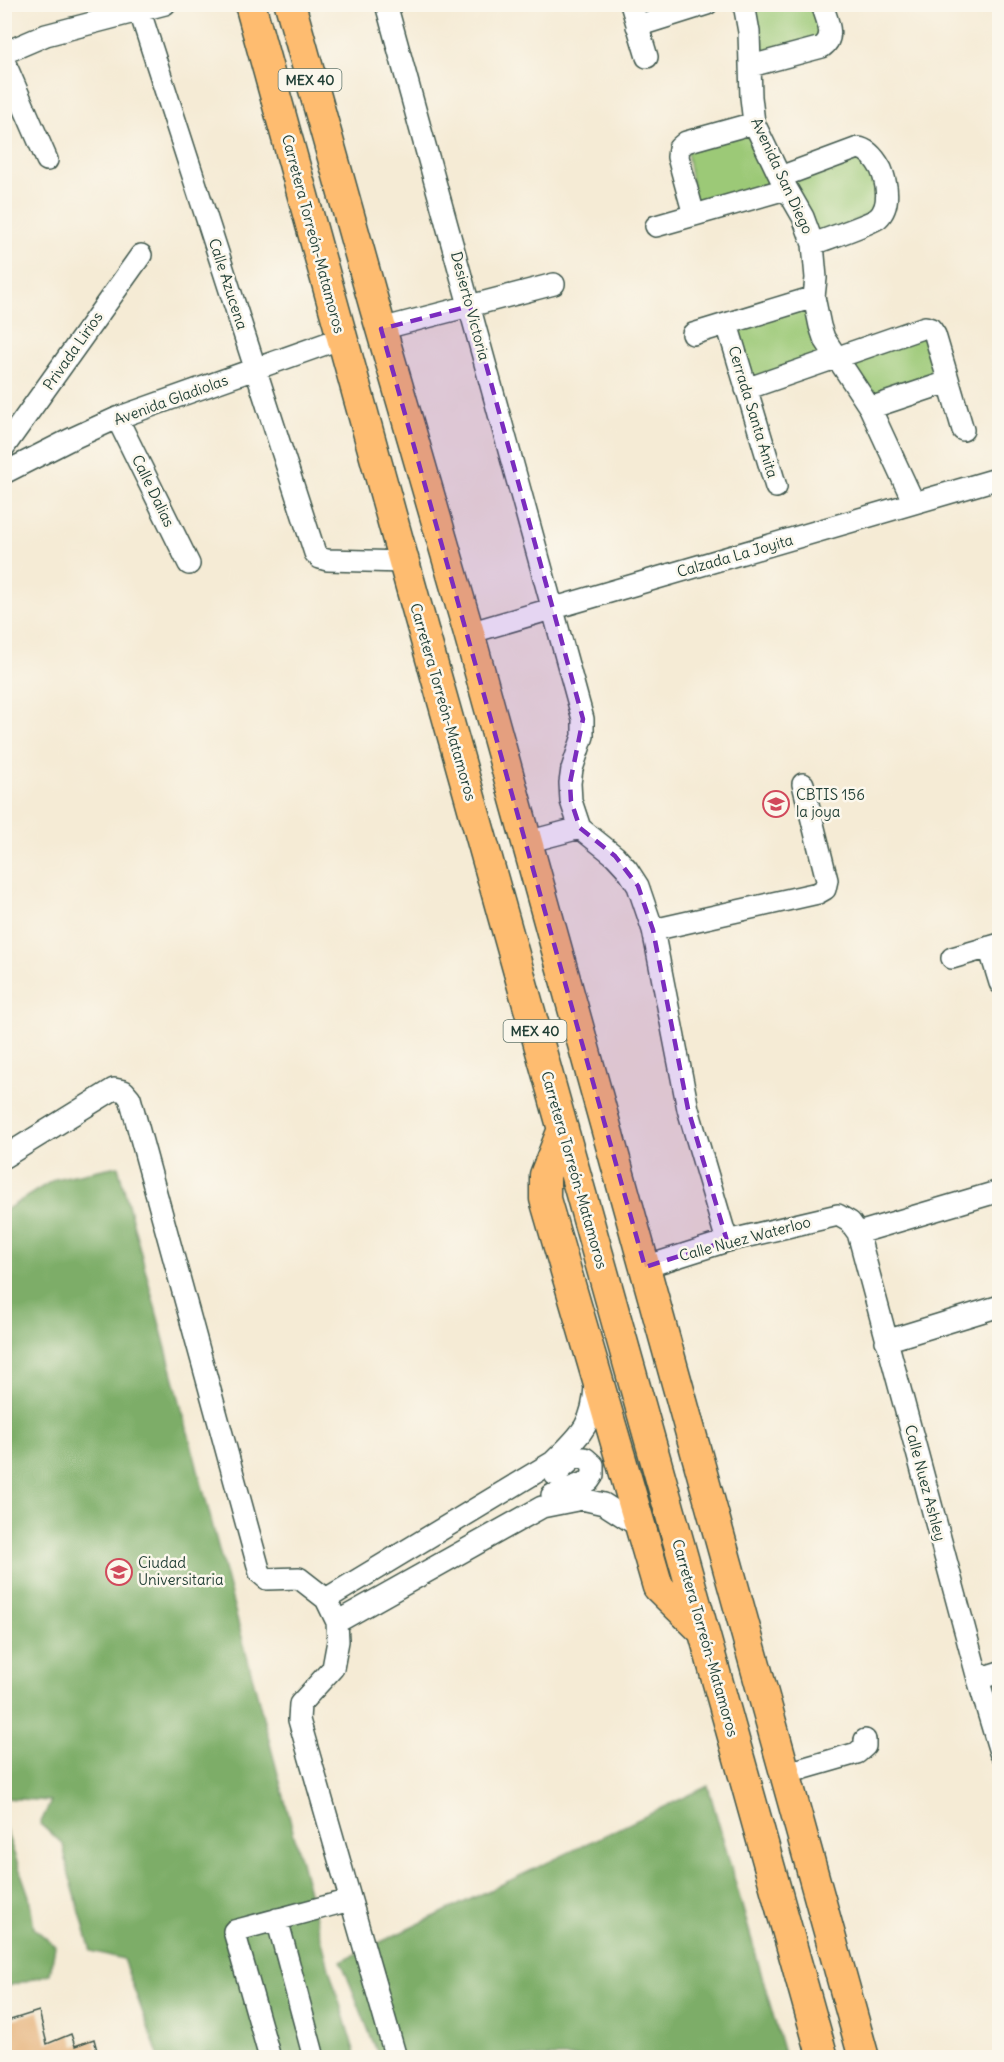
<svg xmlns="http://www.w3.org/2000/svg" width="1004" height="2062" font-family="Delius,sans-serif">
<rect width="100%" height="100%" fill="#fbf7ec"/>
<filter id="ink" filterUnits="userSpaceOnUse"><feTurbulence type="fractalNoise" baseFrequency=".0167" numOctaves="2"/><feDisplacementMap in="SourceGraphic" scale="12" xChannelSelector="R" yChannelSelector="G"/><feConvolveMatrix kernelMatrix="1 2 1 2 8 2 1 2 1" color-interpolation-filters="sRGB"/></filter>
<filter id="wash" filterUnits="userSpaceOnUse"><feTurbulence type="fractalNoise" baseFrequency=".008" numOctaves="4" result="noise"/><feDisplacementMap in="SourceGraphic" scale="24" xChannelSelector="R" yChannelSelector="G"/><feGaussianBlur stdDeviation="1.35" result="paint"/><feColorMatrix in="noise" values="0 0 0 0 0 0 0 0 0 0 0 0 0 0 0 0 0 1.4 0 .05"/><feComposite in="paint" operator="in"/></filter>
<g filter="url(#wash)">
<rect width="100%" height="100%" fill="#f5ebd5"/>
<path fill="#9cc977" stroke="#5e8356" stroke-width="1.5" d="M750,4l68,1 10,30 -74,28z
M753,126l26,60 -83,25 -10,-67z
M856,150l20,18 7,39 -68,34 -31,-63z
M811,300l22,57 -84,29 -19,-61z
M923,329l23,50 -74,25 -29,-45z"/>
<path fill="#7dad68" stroke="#4e754e" stroke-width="1.5" d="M118,1166l211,802 27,89 -143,1 -4,-6 -14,5h-36l-36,-98 -32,-8 -22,-77 -6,-30 -23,-20 11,-23 -46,-3 -1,-587 51,-32z
M708,1786l77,271h-406l-38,-96z
M4,1825l25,71 5,32 21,18 -5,28 -45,13z"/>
<g id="blocks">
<path fill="#e8ba87" d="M39,2011l8,33 24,-10 4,12 19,-7 5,19h-95v-36z"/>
</g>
</g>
<g filter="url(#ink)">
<use href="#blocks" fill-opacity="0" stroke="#3f574c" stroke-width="1.5"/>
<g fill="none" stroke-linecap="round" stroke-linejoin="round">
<defs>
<path id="minor" d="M386,4l197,715v17l-11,33 -2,14 1,18 9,27 35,28 12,13 11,17 15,44 35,179 39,132
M631,4l16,53
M744,4l5,28 2,65 3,26 26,54 23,40 10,27 3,34 -2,19 6,29 4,12 46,70 44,95
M140,12l175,541 5,5 7,2 77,2
M637,26l70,-22
M4,53l42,-18 119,-31
M4,61l43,99
M751,66l71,-19c15,-10 4,-28 0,-43
M780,177l78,-29c10,1 18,12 23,21 6,14 10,37 -3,49 -7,6 -52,21 -65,26
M694,215l-16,-58 1,-9 7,-6 68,-19
M656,226l130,-37
M727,324l49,163
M381,329l173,-45
M693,334l121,-37
M746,389l179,-62 6,2 4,6 28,95
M870,408l78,-26
M117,418l72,146
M4,447l137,-192
M4,473l65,-33 48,-22 225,-80
M469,633l531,-155
M527,842l53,-14
M653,930l165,-37 7,-4 2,-9 -24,-96
M989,947l11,36
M952,958l48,-14
M4,1157l110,-68 10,2 6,7 130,475 7,6 32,-1 27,21 11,23 1,19 -5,27 -33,36 -1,16 97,338
M858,1233l142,-42
M645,1267l82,-26 111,-26 12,7 8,11 120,446 22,73
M886,1341l114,-35
M552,1495l37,-14 4,-6v-10l-8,-7h-11l-19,17
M326,1599l227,-137c27,-27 40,-36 42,-76
M337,1622l205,-115 40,-8 22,5 36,23
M978,1679l22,-7
M784,1774l73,-21 8,-7v-6
M277,1919l37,139
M270,2058l-36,-127 116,-31"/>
<path id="highway" d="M250,4l154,558 419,1496
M290,4l85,304 94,325 395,1425
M563,1129l-18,46v24l113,388 45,44"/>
</defs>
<use href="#minor" stroke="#3f574c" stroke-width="24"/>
<use href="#highway" stroke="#3f574c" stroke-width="33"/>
<use href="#minor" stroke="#fff" stroke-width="21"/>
<use href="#highway" stroke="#febc70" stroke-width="30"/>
</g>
</g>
<path fill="#7b2cbf" fill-opacity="0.2" stroke="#7b2cbf" stroke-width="4.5" stroke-dasharray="12 8" stroke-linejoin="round" d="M470,306l113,413 -13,64 1,18 9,27 35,28 23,30 15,44 35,179 39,132 -82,26 -264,-938z"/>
<defs>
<symbol id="school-ring" viewBox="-11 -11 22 22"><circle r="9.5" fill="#fbf7ec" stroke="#d1495b" stroke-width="1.5"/><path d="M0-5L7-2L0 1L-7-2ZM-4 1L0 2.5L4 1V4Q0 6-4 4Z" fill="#d1495b"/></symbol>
<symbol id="university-ring" viewBox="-11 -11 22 22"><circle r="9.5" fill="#fbf7ec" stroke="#d1495b" stroke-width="1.5"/><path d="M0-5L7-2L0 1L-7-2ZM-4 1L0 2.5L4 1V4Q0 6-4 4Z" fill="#d1495b"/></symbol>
</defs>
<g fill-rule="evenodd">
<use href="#school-ring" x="761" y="789" width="30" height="30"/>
<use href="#university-ring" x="104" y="1557" width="30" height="30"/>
</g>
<g text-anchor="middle" stroke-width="5" stroke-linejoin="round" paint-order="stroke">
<g fill="#fbf7ec" stroke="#61756b" stroke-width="1.5">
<rect x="278.5" y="69" width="63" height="22" rx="4.5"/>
<rect x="503.5" y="1020" width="63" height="22" rx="4.5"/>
</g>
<g font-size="14" font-weight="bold" fill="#1f3d34">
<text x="310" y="85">MEX 40</text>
<text x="535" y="1036">MEX 40</text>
</g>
<g font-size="15" fill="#1f3d34" stroke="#fbf7ec">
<text transform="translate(782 176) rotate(65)" y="5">Avenida San Diego</text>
<text transform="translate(313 234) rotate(75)" y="5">Carretera Torreón-Matamoros</text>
<text transform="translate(228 284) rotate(72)" y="5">Calle Azucena</text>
<text transform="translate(470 306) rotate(75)" y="5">Desierto Victoria</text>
<text transform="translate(73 351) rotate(-55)" y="5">Privada Lirios</text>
<text transform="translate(171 400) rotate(-20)" y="5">Avenida Gladiolas</text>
<text transform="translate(753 412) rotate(73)" y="5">Cerrada Santa Anita</text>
<text transform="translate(153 491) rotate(64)" y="5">Calle Dalias</text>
<text transform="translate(735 556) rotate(-16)" y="5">Calzada La Joyita</text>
<text transform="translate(443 702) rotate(74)" y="5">Carretera Torreón-Matamoros</text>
<text transform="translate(574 1170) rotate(74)" y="5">Carretera Torreón-Matamoros</text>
<text transform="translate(745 1239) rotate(-15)" y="5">Calle Nuez Waterloo</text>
<text transform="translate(925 1483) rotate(75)" y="5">Calle Nuez Ashley</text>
<text transform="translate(705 1638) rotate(74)" y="5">Carretera Torreón-Matamoros</text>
</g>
<g font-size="15" fill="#1f3d34" stroke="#fbf7ec" text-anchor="start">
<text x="796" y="800">CBTIS 156<tspan x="796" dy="17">la joya</tspan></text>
<text x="138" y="1568">Ciudad<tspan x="138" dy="17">Universitaria</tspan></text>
</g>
</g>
<rect width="1004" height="2062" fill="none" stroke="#fbf7ec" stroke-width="24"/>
</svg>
